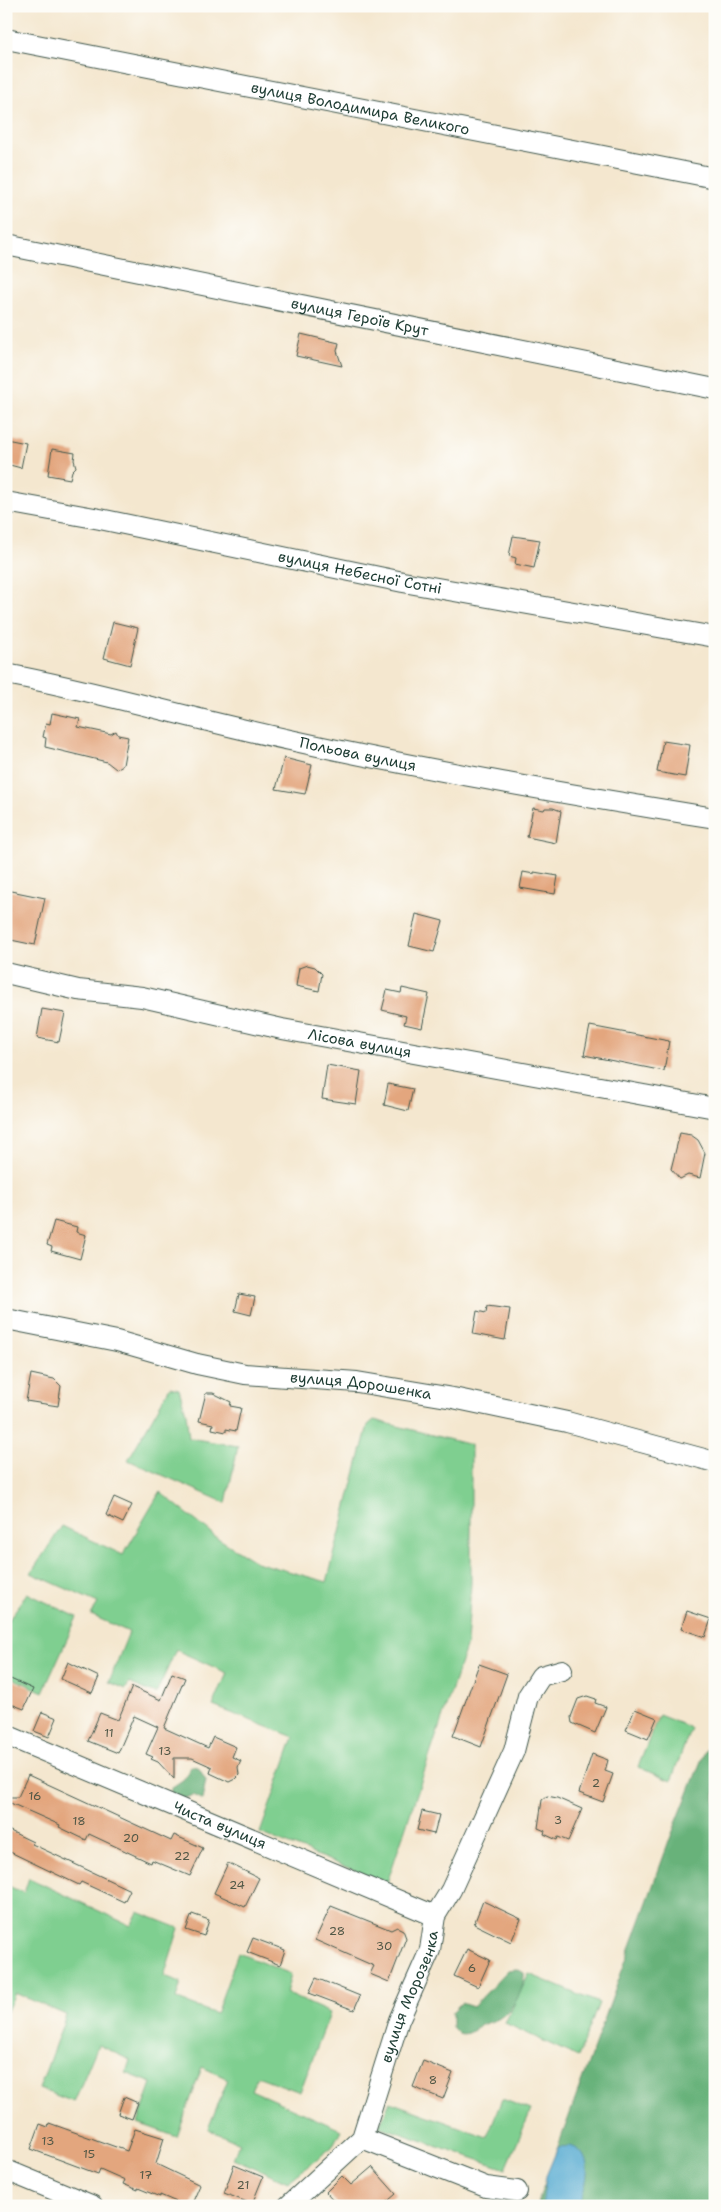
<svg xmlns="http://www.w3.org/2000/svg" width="721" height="2212" font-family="'Shantell Sans',sans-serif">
<rect width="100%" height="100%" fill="#fdfcf7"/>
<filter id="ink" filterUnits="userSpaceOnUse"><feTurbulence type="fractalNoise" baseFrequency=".02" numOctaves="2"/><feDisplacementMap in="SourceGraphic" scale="10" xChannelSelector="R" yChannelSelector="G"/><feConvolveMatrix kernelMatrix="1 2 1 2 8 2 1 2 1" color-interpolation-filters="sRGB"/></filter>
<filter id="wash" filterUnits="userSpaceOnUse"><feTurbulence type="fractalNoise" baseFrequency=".0096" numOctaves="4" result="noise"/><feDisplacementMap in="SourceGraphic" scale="20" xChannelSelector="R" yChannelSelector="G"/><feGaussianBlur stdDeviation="1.12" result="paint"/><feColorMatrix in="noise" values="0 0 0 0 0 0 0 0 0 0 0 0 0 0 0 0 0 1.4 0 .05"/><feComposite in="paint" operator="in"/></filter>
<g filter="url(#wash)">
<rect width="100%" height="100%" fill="#f4e7cf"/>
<path fill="#7fcf90" stroke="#4f8662" d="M170,1387l9,2 7,24 3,25 49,8 -12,57 -98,-43z
M374,1420l97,25v139l-4,60 -80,239 -127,-50 34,-96 -81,-31 14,-33 -51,-23 -20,44 -27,-11 -3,6 -17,-7 20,-50 -38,-17 7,-12 -67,-30 31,-47 61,29 37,-63 56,45 40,25 71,20 41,-157z
M27,1593l50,24 -34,75 -37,-17v-51z
M659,1715l32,13 -20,53 -33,-14z
M29,1878l102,48 7,-14 41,16 -15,48 17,6 -5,17 40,15 22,-61 53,21 -5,19 44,20 -30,79 -43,-16 -6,14 90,40 -9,17 -44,35 -55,-24 6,-15 -31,-14 20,-50 -26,-12 -25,70 -39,-14 14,-40 -26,-10 4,-13 -32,-15 -24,57 -35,-13 27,-74 -51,-22 -9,20v-128l18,8z
M529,1974l70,29 -21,54 -73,-34z
M502,2099l29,11 -25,59 -127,-43 11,-24 97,35z"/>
<path fill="#67b27a" stroke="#437857" d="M715,1737v469h-177l2,-10 131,-360 34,-85z
M191,1766l7,1 8,13 -4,20 -8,-5 -12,4 -11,-3v-8l13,-9z
M517,1969l7,4c1,17 -11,37 -26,46 -6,3 -13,4 -19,7 -7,4 -11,10 -21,7l-6,-6v-15l9,-9 12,4 35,-37z"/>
<path fill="#56abd2" stroke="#3a7483" d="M571,2146c26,9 15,43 6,60h-35l4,-30 12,-29z"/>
<g id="blocks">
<path fill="#e3a67e" d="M301,334l38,9 -2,8 5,15 -46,-10z
M6,439l20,4 -5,25 -15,-4z
M52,449l23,4 -1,7 2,7 -4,4 -2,8 -22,-4z
M513,536l27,4 -6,28 -19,-4 1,-6 -7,-2z
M113,622l25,6 -8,37 -26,-7z
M52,713l28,6 -2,8 33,7 5,-3 2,4 10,2 -5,28 -7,4 -9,-7 -62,-15 1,-9 -3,-1 3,-14 4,1z
M663,741l27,4 -5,32 -28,-5z
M284,758l28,7 -7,29 -29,-5z
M533,808l11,2 1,-2h8l8,3 -5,32 -29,-6z
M523,872l11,2v-2l24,4 -3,18 -35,-6z
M6,890l39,8 -10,47 -29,-6z
M416,914l27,7 -9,31 -25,-6z
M307,965l8,2 7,7 -3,17 -23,-5 3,-18z
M402,988l27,6 -7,34 -18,-4 2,-8 -24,-6 5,-20 14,3z
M42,1009l23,4 -6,29 -22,-4z
M590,1026l79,15 -5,30 -80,-16z
M327,1065l34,6 -5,33 -34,-5z
M388,1084l25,5 -5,22 -24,-6z
M680,1133l11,2 7,5 7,13 -5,25 -12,-3 -8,4 -9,-10z
M54,1221l23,6 -1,5 10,3 -6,24 -29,-8 1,-4 -5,-2z
M239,1294l16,3 -4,18 -16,-4z
M487,1306l23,3 -5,31 -32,-6 4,-23 9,2z
M31,1374l23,5 7,7 -3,20 -32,-5z
M206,1393h7l18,9 -1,4 11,2 -5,23 -10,-2v3l-14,-3 1,-5 -14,-3z
M114,1497l18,8 -9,18 -17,-8z
M687,1611l24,8 -6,18 -24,-8z
M68,1662l31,15 -7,16 -31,-14z
M479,1664l28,10 -26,73 -28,-11z
M172,1673l13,5 -21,50 44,20 5,-11 23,10 -4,10 9,4 -3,6 1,8 -4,4 -6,3 -19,-9 2,-6 -20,-9h-18v21l-16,-17 -7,-3 2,-2 -7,-3 12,-27 -24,-11 -16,37 -30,-12 12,-28 18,7 14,-33 29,13z
M6,1677l27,12 -9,20 -18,-7z
M587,1696l9,3 -1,4 11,4 -11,26 -23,-10 -1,-6 7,-18z
M635,1709l22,9 -9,21 -22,-9z
M42,1712l15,6 -8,19 -15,-6z
M592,1754l16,6 -3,11 8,3 -10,28 -24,-9z
M28,1775l143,66 3,-6 29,13 -13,28 -38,-16 -1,3 -62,-29 -3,6 -27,-13 1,-2 -54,-24v-4h12z
M547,1796l10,2 25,11 -14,32 -10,-4 -1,3 -13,-6 1,-3 -7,-3 4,-28z
M422,1811l17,4 -5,19 -17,-4z
M6,1829l27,13 -1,2 98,46 -6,12 -43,-20 -2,3 -73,-35z
M228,1863l31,15 -14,29 -31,-14z
M483,1901l38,18 -10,23 -37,-18z
M331,1906l60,24 6,-3 6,3 3,8 -17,44 -19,-8 4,-8 -59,-26z
M192,1914l17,6 -5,16 -18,-6z
M253,1938l32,12 -5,15 -33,-13z
M467,1949l23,11 -12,27 -24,-11z
M316,1978l44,18 -6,14 -45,-17z
M423,2061l30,12 -10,26 -30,-12z
M124,2097l14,6 -6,16 -14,-5z
M49,2123l78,28 8,-22 29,9 -8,26 44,21 -9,21h-5l-26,-11v2l-22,-9v2l-15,-6 2,-4 -25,-11 -2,5 -67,-25 9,-25 8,3z
M234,2165l29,12 -11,27 -28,-11z
M372,2167l24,27 -14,12h-43l-13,-14 16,-16 9,9z"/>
</g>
</g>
<g filter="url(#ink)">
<use href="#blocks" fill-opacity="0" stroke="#3f564b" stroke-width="1"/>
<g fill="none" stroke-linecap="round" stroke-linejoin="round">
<defs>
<g id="minor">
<path id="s1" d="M6,39l709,139"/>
<path id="s2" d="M6,245l709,144"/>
<path id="s3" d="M6,502l94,17 303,63 312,55"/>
<path id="s4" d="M6,674c96,18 189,46 284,66 141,31 283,55 425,78"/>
<path id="s5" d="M6,973l72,17 64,7 140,32 433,79"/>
<path id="s6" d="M6,1319l111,22 80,23 48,10 112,8 96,16 114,24 148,40"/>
<path id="s7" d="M6,1735l429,181"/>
<path d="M362,2138l124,49 31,4"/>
<path d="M6,2170l87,36"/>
<path id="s8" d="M288,2206l74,-68 37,-118 31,-70 5,-34 16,-26 63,-139 14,-55 13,-20 21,-6"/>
</g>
</defs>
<use href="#minor" stroke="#3f564b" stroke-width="22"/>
<use href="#minor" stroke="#fff" stroke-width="20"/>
</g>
</g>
<g text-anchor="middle" stroke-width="4.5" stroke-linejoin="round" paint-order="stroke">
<g font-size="12" fill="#505746">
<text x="109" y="1737">11</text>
<text x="165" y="1755">13</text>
<text x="596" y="1787">2</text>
<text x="35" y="1800">16</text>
<text x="558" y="1824">3</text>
<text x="79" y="1825">18</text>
<text x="131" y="1842">20</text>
<text x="182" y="1860">22</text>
<text x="237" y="1889">24</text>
<text x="337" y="1935">28</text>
<text x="384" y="1950">30</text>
<text x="472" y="1972">6</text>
<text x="433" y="2084">8</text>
<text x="48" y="2145">13</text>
<text x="89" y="2158">15</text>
<text x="146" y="2179">17</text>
<text x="243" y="2189">21</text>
</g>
<g font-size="15" fill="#1f3d34" stroke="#fdfcf7">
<text dy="5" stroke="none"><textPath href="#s1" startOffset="361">вулиця Володимира Великого</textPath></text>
<text dy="5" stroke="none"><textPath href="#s2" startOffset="361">вулиця Героїв Крут</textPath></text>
<text dy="5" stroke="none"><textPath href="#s3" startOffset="361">вулиця Небесної Сотні</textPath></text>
<text dy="5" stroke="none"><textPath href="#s4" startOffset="361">Польова вулиця</textPath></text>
<text dy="5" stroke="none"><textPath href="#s5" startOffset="361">Лісова вулиця</textPath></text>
<text dy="5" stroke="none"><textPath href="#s6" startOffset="362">вулиця Дорошенка</textPath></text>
<text dy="5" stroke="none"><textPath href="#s7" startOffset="232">Чиста вулиця</textPath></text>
<text dy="5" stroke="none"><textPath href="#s8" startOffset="250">вулиця Морозенка</textPath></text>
</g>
</g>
<rect width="721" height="2212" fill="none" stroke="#fdfcf7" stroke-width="25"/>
</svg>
